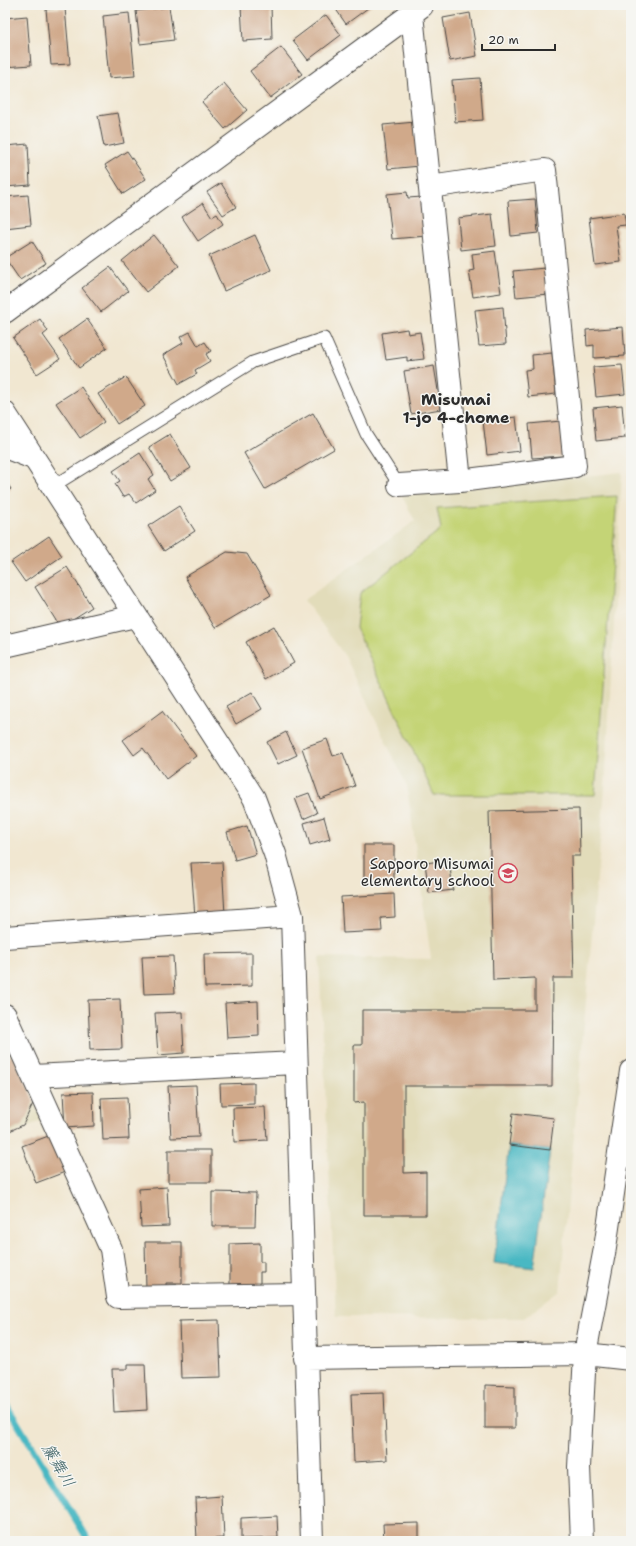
<svg xmlns="http://www.w3.org/2000/svg" width="636" height="1546" font-family="'Shantell Sans','Klee One',sans-serif">
<rect width="100%" height="100%" fill="#f6f6f2"/>
<filter id="ink" filterUnits="userSpaceOnUse"><feTurbulence type="fractalNoise" baseFrequency=".025" numOctaves="2"/><feDisplacementMap in="SourceGraphic" scale="8" xChannelSelector="R" yChannelSelector="G"/><feConvolveMatrix kernelMatrix="1 2 1 2 8 2 1 2 1" color-interpolation-filters="sRGB"/></filter>
<filter id="wash" filterUnits="userSpaceOnUse"><feTurbulence type="fractalNoise" baseFrequency=".012" numOctaves="4" result="noise"/><feDisplacementMap in="SourceGraphic" scale="16" xChannelSelector="R" yChannelSelector="G"/><feGaussianBlur stdDeviation="0.9" result="paint"/><feColorMatrix in="noise" values="0 0 0 0 0 0 0 0 0 0 0 0 0 0 0 0 0 1.4 0 .05"/><feComposite in="paint" operator="in"/></filter>
<g filter="url(#wash)">
<rect width="100%" height="100%" fill="#f1e7d1"/>
<path fill="#e2dcba" d="M622,472l-17,317 -45,502 -36,27 -188,-1 -17,-360 112,2 -24,-173 -62,-130 -41,-56 111,-79 -13,-25z
M5,1039l37,81 -37,17z"/>
<path fill="#c4d476" stroke="#788050" d="M617,496l-22,299h-161l-78,-167 4,-35 81,-64 -4,-21z"/>
<path fill="#4ab8c3" stroke="#3a7277" d="M509,1145l41,5 -16,118 -40,-5z"/>
<g fill="none" stroke-linecap="round" stroke-linejoin="round">
<path stroke="#4ab8c3" stroke-width="7" d="M5,1403l84,138"/>
</g>
<g id="blocks">
<path fill="#d0a98a" d="M271,5l1,34 -29,2 -2,-35z
M333,5h39l-26,19z
M169,7l5,33 -34,4 -4,-33z
M65,8l5,56 -19,1 -5,-56z
M129,13l6,63 -26,2 -6,-62z
M470,13l7,43 -27,5 -7,-43z
M326,15l15,20 -33,25 -15,-20z
M27,16l4,49 -26,2v-49z
M281,47l21,27 -32,24 -20,-27z
M480,78l3,42 -28,2 -3,-42z
M224,83l23,27 -22,19 -23,-27z
M118,113l6,30 -20,4 -6,-31z
M415,122l5,44 -32,3 -5,-44z
M28,144l2,41 -25,2v-41z
M127,151l19,28 -23,15 -18,-29z
M221,183l15,24 -13,8 -16,-23z
M407,192l1,6 14,-1 4,39 -34,3 -5,-45z
M28,195l3,30 -26,3v-31z
M535,199l3,34 -27,3 -3,-35z
M203,203l9,14 5,-3 6,10 -25,17 -16,-24z
M624,213l2,12 -10,1 5,36 -26,3 -6,-47z
M492,214l4,32 -35,4 -3,-32z
M154,235l25,31 -33,26 -24,-31z
M255,235l16,35 -47,21 -15,-35z
M32,241l14,22 -26,17 -15,-22z
M495,251l6,42 -28,4 -4,-26 5,-1 -2,-16z
M110,267l18,24 -27,21 -19,-24z
M545,268l3,26 -32,3 -3,-26z
M503,307l3,37 -27,2 -4,-36z
M40,319l8,12 -5,4 17,24 -23,15 -24,-36z
M87,319l20,29 -28,20 -20,-29z
M623,327l2,29 -31,2v-13l-7,1 -1,-16z
M407,329l1,5 12,-2 4,27 -17,2v-4l-21,3 -4,-27z
M190,332l8,14 7,-4 6,9 -5,3 4,7 -15,9 2,4 -18,10 -16,-29 20,-12 -3,-6z
M552,353l4,41 -28,3 -3,-27 8,-1 -1,-14z
M622,365l3,29 -29,3 -3,-30z
M434,366l7,43 -30,5 -7,-43z
M126,377l19,29 -28,18 -19,-30z
M81,387l23,35 -24,16 -24,-35z
M622,405l3,33 -29,3 -3,-33z
M313,413l21,36 -69,40 -21,-36z
M516,417l4,34 -33,4 -4,-34z
M561,421l2,35 -31,2 -3,-34z
M170,434l21,34 -21,13 -21,-34z
M140,453l14,22 -6,4 7,11 -19,13 -7,-9 -6,3 -8,-13 5,-3 -7,-10z
M5,480l6,9 -6,4z
M179,506l16,25 -31,20 -16,-25z
M49,536l13,20 -37,26 -14,-20z
M227,552l20,2 24,41 -56,33 -30,-51z
M67,567l25,40 -32,20 -25,-40z
M274,626l20,37 -28,16 -20,-37z
M252,692l10,17 -26,15 -10,-17z
M162,711l34,45 -30,23 -23,-31 -9,7 -11,-15z
M286,732l11,23 -19,9 -11,-22z
M327,739l6,17 10,-3 12,33 -35,13 -18,-51z
M309,793l8,20 -14,6 -8,-21z
M579,809l1,47h-9l3,122h-21l-1,108h-148v87l22,-1v43h-62v-113l-10,1v-58h8v-35h173v-32l-42,2 -4,-169z
M324,817l6,22 -20,6 -6,-22z
M247,826l9,28 -21,6 -8,-28z
M364,845h30v36h-30z
M449,860l4,30 -24,3 -4,-30z
M222,862l3,53 -30,2 -4,-54z
M394,894l1,23 -14,1 1,13 -39,2 -2,-36z
M252,953v33l-47,1 -1,-33z
M173,956l2,37 -31,1 -2,-37z
M120,999l2,50 -32,1 -2,-50z
M258,1001l1,35 -32,2 -2,-35z
M182,1012l2,41 -26,2 -3,-42z
M13,1055l21,46 -11,24 -18,8v-74z
M254,1083v21l-33,1 -1,-21z
M196,1085l3,52 -28,1 -3,-52z
M93,1092l1,34 -29,2 -2,-35z
M127,1097l2,42 -26,1 -2,-42z
M265,1107l2,33 -33,2 -1,-34z
M513,1113l41,5 -4,32 -41,-5z
M51,1135l14,37 -29,11 -14,-37z
M168,1150h43v32h-43z
M167,1187l2,39 -28,1 -2,-38z
M212,1192l44,1 -1,33h-43z
M145,1242h37v41h-16v5h-20z
M260,1243v19h4v10h-4v15l-30,1v-44z
M219,1320l2,57 -40,1 -2,-57z
M128,1364h17l2,46 -33,2 -2,-43h16z
M485,1385l30,1v42h-30z
M384,1393l3,67 -33,2 -3,-68z
M222,1496l2,42 -27,2 -2,-42z
M277,1516l1,22 -37,1v-21z
M419,1523v18h-35l-1,-17z"/>
</g>
</g>
<g filter="url(#ink)">
<use href="#blocks" fill-opacity="0" stroke="#494744" stroke-width="1"/>
<g fill="none" stroke-linecap="round" stroke-linejoin="round">
<defs>
<path id="service" d="M52,487l201,-125 71,-24 42,96 33,51"/>
<path id="minor" d="M412,14l48,467 115,-15 -30,-296 -115,17
M5,312l417,-306
M5,413l249,385 21,56 17,62 20,625
M5,447l28,11
M399,485l61,-4
M5,646l130,-30
M5,937l287,-21
M5,1015l106,234 7,48 185,-3
M33,1076l263,-13
M305,1358l280,-4 46,5"/>
<path id="tertiary" d="M582,1541l-3,-74 6,-113 20,-106 26,-177"/>
</defs>
<use href="#service" stroke="#494744" stroke-width="13"/>
<use href="#minor" stroke="#494744" stroke-width="24"/>
<use href="#tertiary" stroke="#494744" stroke-width="24"/>
<use href="#service" stroke="#fff" stroke-width="11"/>
<use href="#minor" stroke="#fff" stroke-width="22"/>
<use href="#tertiary" stroke="#fff" stroke-width="22"/>
</g>
</g>
<defs>
<symbol id="school-ring" viewBox="-11 -11 22 22"><circle r="9.5" fill="#f6f6f2" stroke="#d1495b" stroke-width="1.5"/><path d="M0-5L7-2L0 1L-7-2ZM-4 1L0 2.5L4 1V4Q0 6-4 4Z" fill="#d1495b"/></symbol>
</defs>
<g fill-rule="evenodd">
<use href="#school-ring" x="497" y="862" width="22" height="22"/>
</g>
<g text-anchor="middle" stroke-width="3" stroke-linejoin="round" paint-order="stroke">
<g font-size="15" fill="#2b2b2b" stroke="#f6f6f2" text-anchor="end">
<text x="494" y="869">Sapporo Misumai<tspan x="494" dy="17">elementary school</tspan></text>
</g>
<g font-size="16" font-weight="bold" fill="#2b2b2b" stroke="#f6f6f2">
<text x="456" y="405">Misumai<tspan x="456" dy="18">1-jo 4-chome</tspan></text>
</g>
<g font-size="16" font-style="italic" fill="#365c60" stroke="#f6f6f2">
<text transform="translate(59 1465) rotate(59)" y="6">簾舞川</text>
</g>
</g>
<rect width="636" height="1546" fill="none" stroke="#f6f6f2" stroke-width="20"/>
<path d="M482 44v6h73v-6" fill="none" stroke="#2b2b2b" stroke-width="2"/>
<text x="488" y="44" font-size="12" fill="#2b2b2b" stroke="#f6f6f2" stroke-width="3" paint-order="stroke">20 m</text>
</svg>
